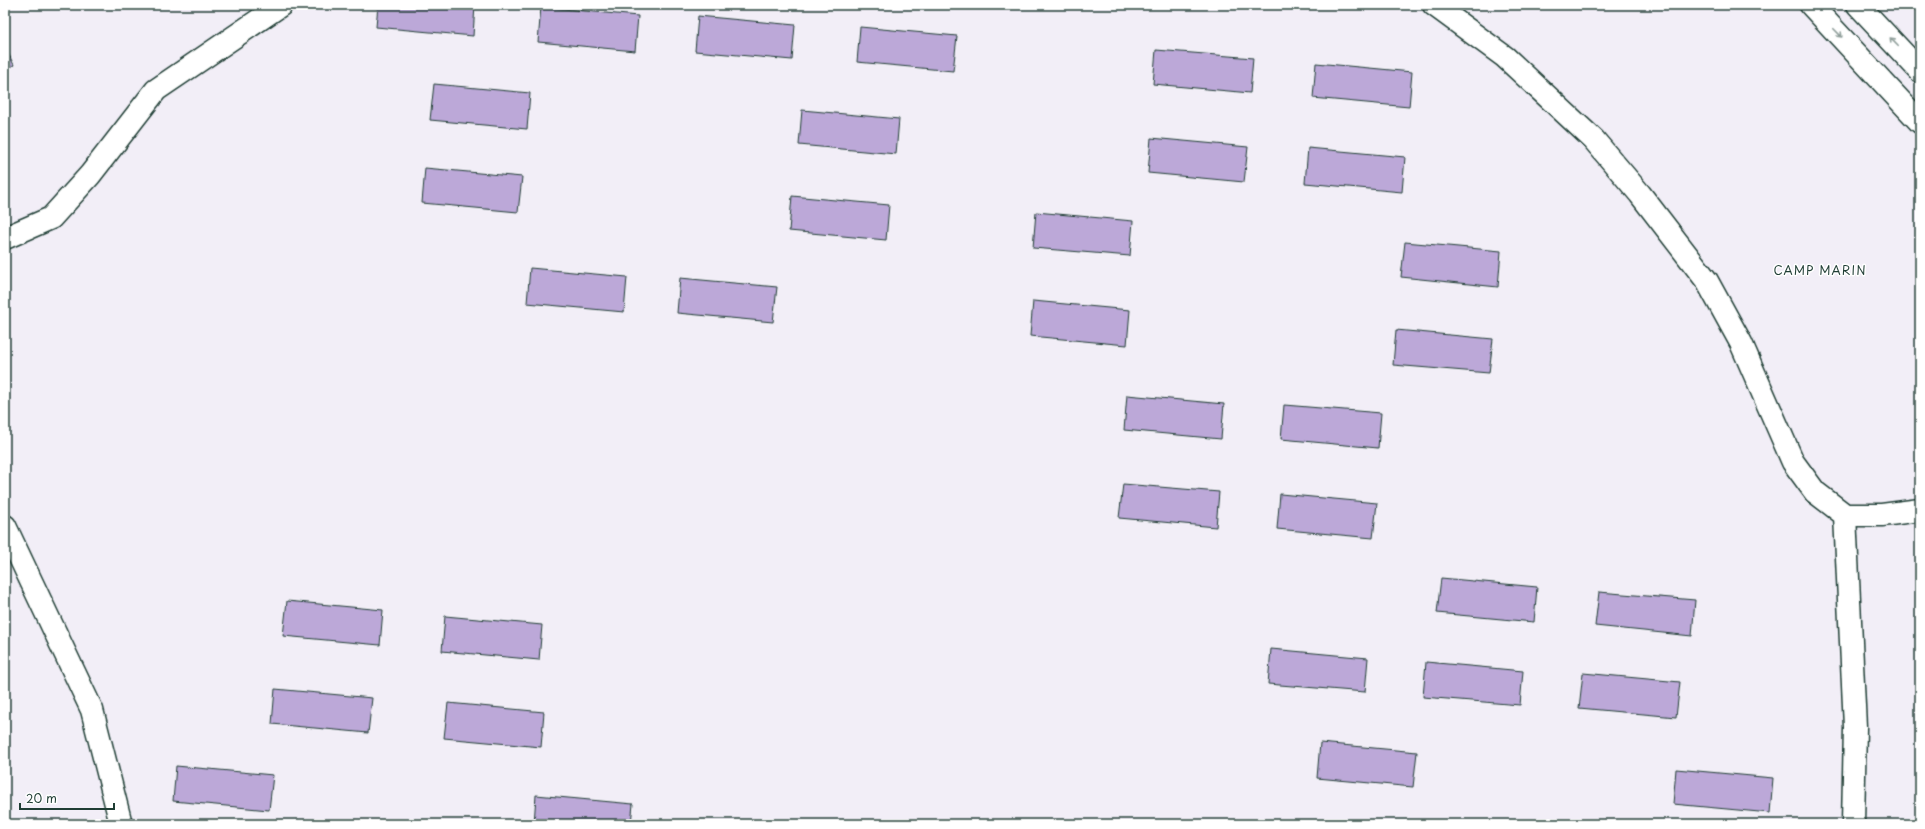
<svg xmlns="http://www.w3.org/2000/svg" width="1925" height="829" font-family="'Playpen Sans',sans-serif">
<rect width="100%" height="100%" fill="#f2eef7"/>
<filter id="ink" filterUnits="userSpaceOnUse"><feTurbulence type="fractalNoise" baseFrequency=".025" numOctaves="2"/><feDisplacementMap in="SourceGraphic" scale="8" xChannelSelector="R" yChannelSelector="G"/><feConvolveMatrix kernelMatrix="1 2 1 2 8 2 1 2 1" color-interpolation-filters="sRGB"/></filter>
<g filter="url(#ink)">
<path fill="#bca8d8" stroke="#1f3d34" d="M378,5h97l-2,31 -97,-9z
M541,7l97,9 -3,35 -97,-9z
M698,16l97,9 -3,35 -97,-9z
M860,27l97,9 -4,35 -96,-9z
M5,47l9,18 -9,5z
M1156,50l97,8 -3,35 -97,-9z
M1316,63l96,9 -3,35 -96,-9z
M434,84l96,9 -3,36 -97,-9z
M802,110l97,9 -3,35 -97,-9z
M1151,138l97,9 -4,35 -96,-9z
M1308,148l97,9 -3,35 -97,-9z
M425,168l97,9 -4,35 -96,-9z
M792,196l97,9 -3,35 -97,-9z
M1036,212l97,9 -3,35 -97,-8z
M1405,242l96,9 -3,36 -97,-10z
M530,268l97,9 -3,35 -97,-9z
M680,278l97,9 -4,35 -96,-9z
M1033,301l97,9 -3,35 -97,-9z
M1396,330l97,9 -4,34 -96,-8z
M1127,395l97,9 -3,35 -97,-9z
M1284,405l97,8 -3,35 -97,-9z
M1123,484l96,8 -3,35 -97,-9z
M1280,494l97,9 -4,35 -96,-9z
M1441,578l96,9 -3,35 -97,-9z
M1599,592l96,8 -3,36 -97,-10z
M287,601l96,9 -3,35 -97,-9z
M445,616l97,9 -3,35 -97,-9z
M1271,649l97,9 -3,34 -97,-8z
M1426,662l97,9 -3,34 -97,-8z
M1583,673l97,9 -4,35 -97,-9z
M275,689l97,9 -4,35 -96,-9z
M448,703l96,9 -3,35 -97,-9z
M1320,743l97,9 -4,35 -96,-9z
M176,766l97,9 -4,35 -96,-9z
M1676,769l97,9 -3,35 -97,-9z
M536,795l97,9 -2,20h-97z"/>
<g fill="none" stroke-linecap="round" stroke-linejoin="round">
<defs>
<path id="minor" d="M1434,5l71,52 89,83 46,54 67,87 34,62 52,119 22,30 30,23h37l38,-5
M5,238l46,-20 39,-43 66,-85 125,-85
M1845,515l10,212 -2,97
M5,526l87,184 29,114"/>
<path id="tertiary" d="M1811,5l109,117
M1858,5l62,66"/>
</defs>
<use href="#minor" stroke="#1f3d34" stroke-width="25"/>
<use href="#tertiary" stroke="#1f3d34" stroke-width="25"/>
<use href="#minor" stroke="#fff" stroke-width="22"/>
<use href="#tertiary" stroke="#fff" stroke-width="22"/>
</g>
<defs><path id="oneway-shaft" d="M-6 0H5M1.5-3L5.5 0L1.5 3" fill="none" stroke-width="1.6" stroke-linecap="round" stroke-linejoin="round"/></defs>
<g stroke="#8f9e9a">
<use href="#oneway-shaft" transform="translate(1838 33) rotate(46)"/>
<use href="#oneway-shaft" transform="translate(1894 42) rotate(-134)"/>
</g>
</g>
<g text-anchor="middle" stroke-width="3" stroke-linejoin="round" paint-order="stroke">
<g font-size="12" letter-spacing="1" fill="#1f3d34" stroke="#fff">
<text x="1820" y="275">CAMP MARIN</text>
</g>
</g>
<rect width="1925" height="829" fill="none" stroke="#fff" stroke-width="20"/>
<rect x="10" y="10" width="1905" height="809" fill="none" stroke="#1f3d34" stroke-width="1.5" filter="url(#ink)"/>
<path d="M20 803v6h94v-6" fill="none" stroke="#1f3d34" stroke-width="2"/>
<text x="26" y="803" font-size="12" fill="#1f3d34" stroke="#ffffff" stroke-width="3" paint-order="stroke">20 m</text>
</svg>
